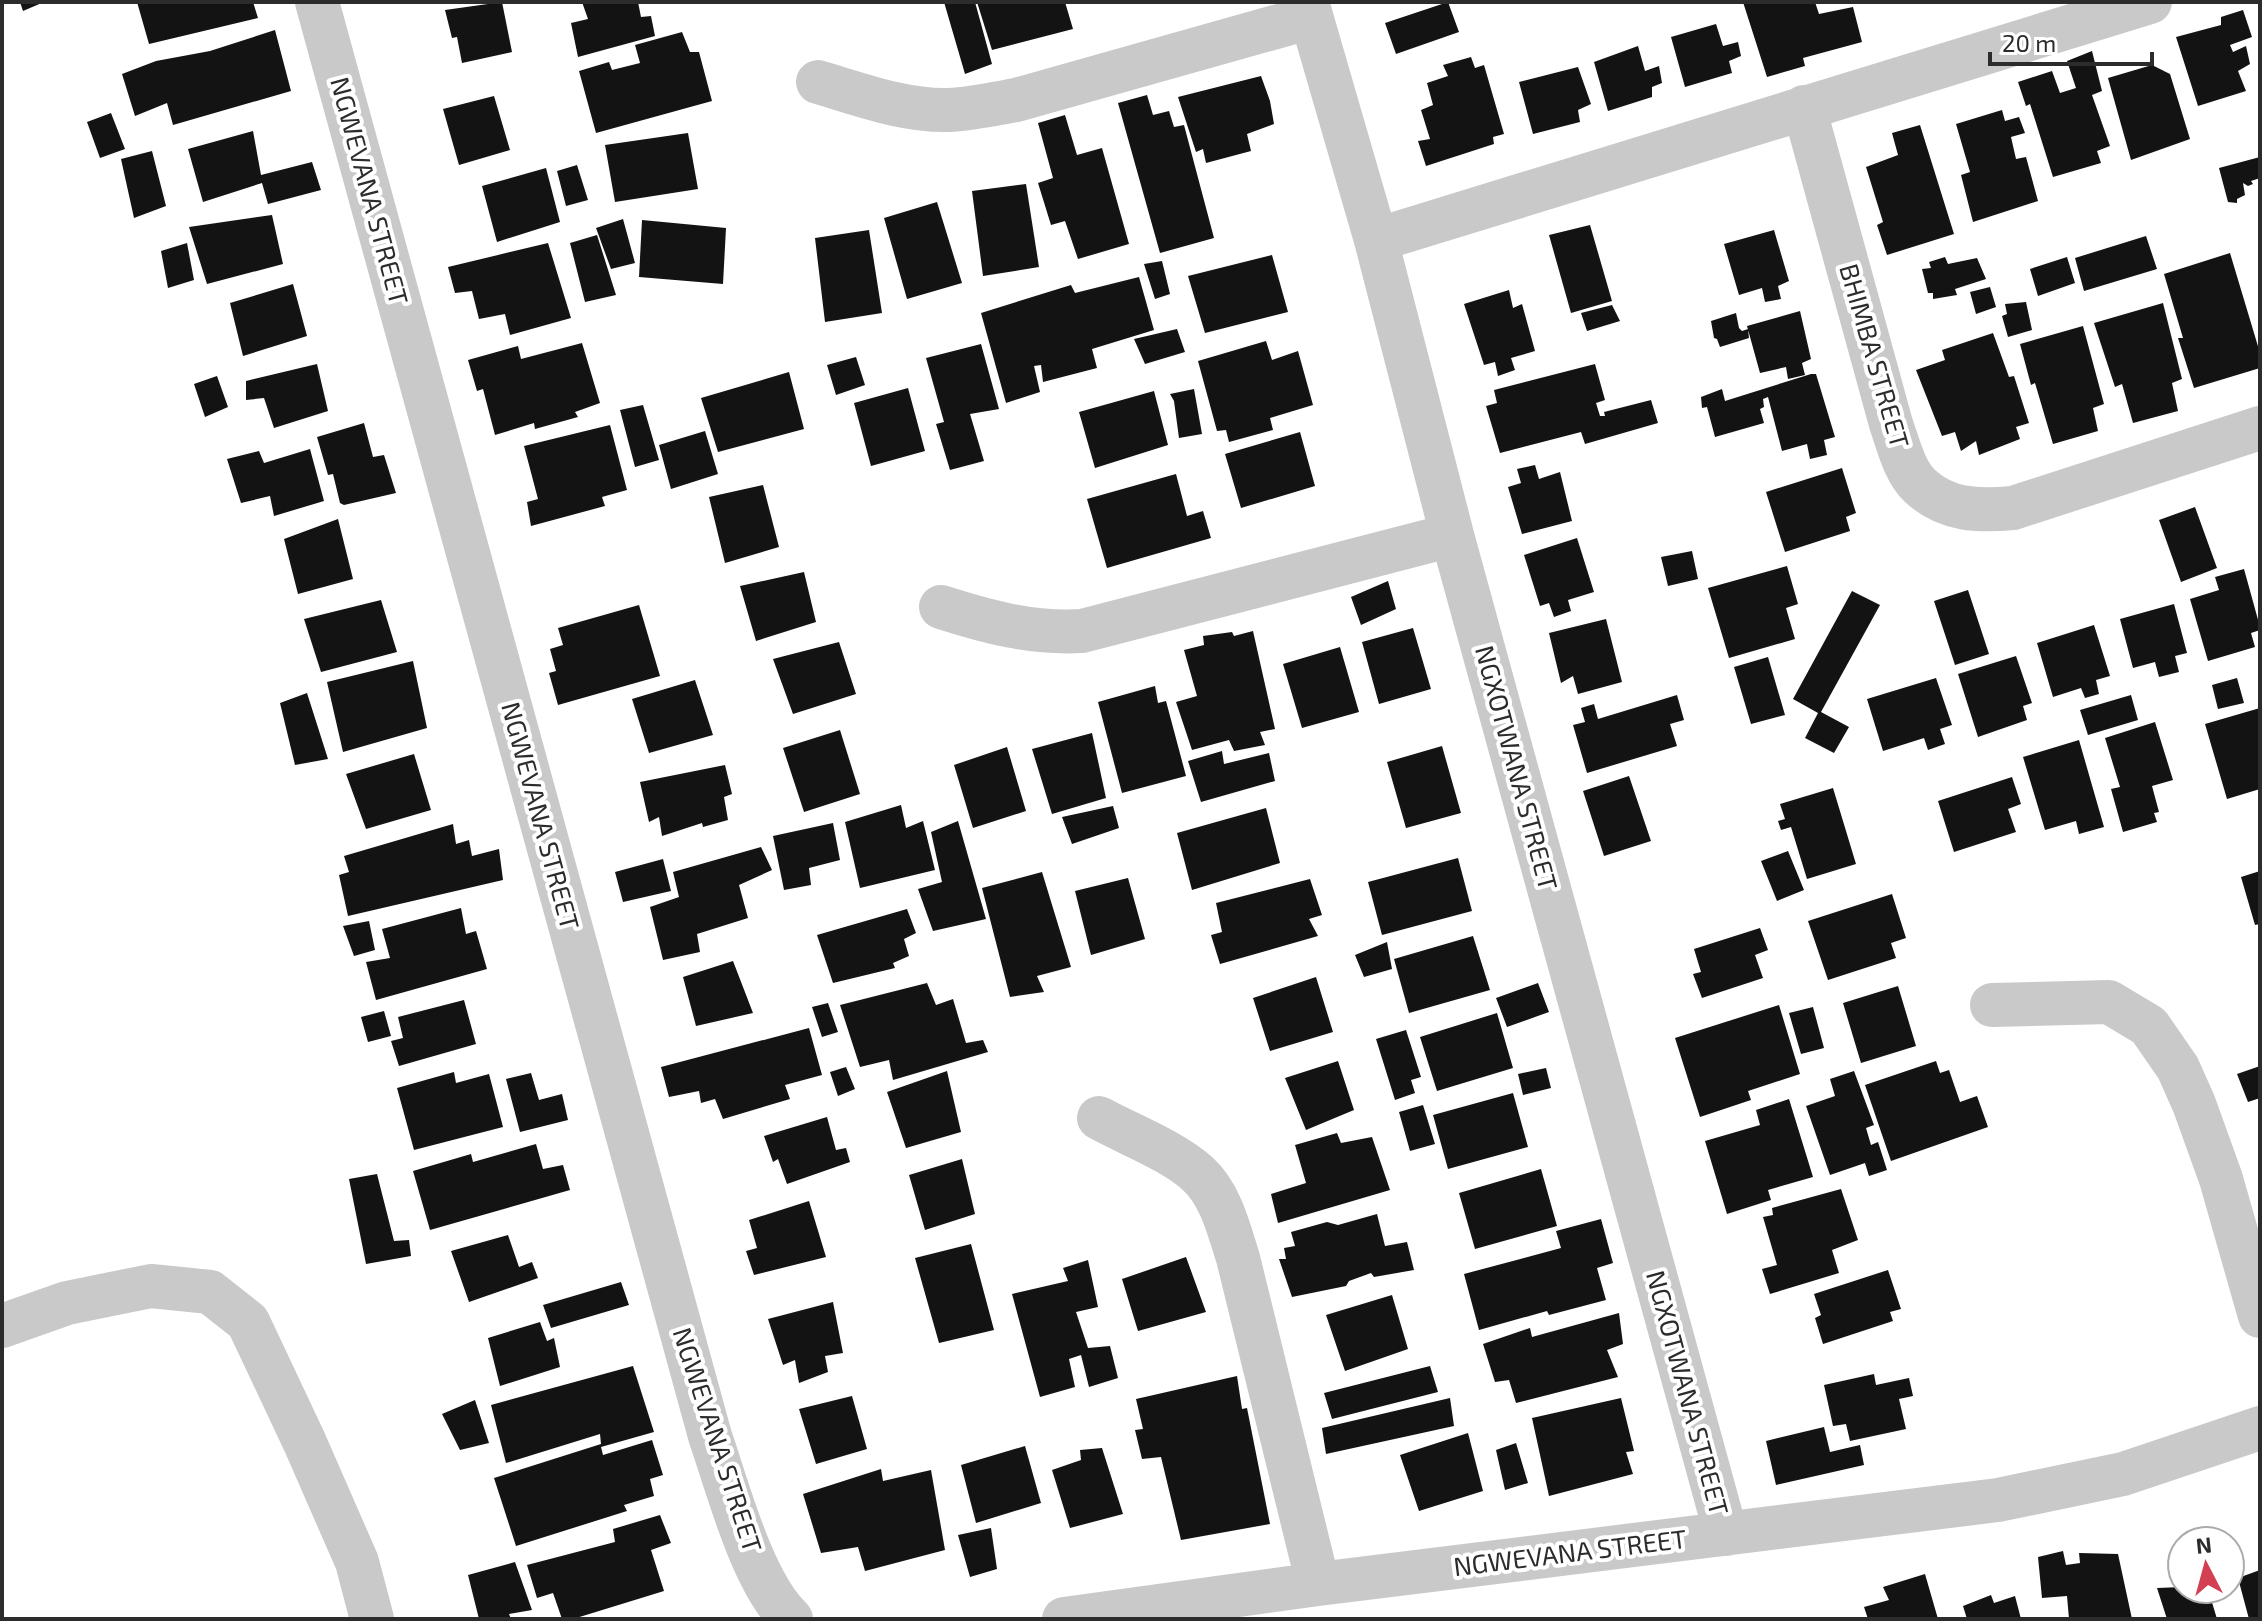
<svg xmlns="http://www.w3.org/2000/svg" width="2262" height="1621" font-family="'Exo 2',sans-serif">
<rect width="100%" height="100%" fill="#fff"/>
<path fill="#131313" d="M20,2h24l-21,9z
M137,2h116l5,16 -109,26z
M502,2l10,50 -50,11 -5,-26 -5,1 -7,-28z
M582,2h56l3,15 10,-1 4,20 -77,21 -7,-34 17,-4z
M944,2h31l17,62 -27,10z
M977,2h88l8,27 -81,21z
M1448,2l11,30 -63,22 -11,-31z
M1743,2h72l4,12 34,-7 9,35 -59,16 2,8 -38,11z
M2243,10l9,27 -22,8 3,7 13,-6 4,18 -12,7 8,20 -48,15 -22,-69 45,-12v-8z
M1716,24l7,22 15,-4 3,14 -12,5 3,12 -47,14 -14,-50z
M275,30l16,61 -118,34 -6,-22 -32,13 -13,-42 34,-13 54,-10z
M682,32l8,20h9l13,49 -116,32 -17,-62 30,-9 3,8 28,-7 -5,-18z
M1638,46l7,25 14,-5 3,17 -10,4v10l-44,14 -14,-49z
M2092,51l10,40 -10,4 18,51 -13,5 4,12 -48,14 -23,-73 -4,2 -8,-24 34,-11 8,22 16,-5 -9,-27z
M1471,57l4,11 9,-3 20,69 -11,3 1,7 -68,22 -8,-25 12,-2 -9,-29 12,-5 -6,-22 21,-7 -5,-11z
M2152,65l18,9 20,65 -59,21 -23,-82z
M1578,67l13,37 -13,6 2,12 -47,12 -14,-52z
M1261,76l9,25 4,23 -27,10 4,17 -45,12 -3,-14 -7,3 -18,-55z
M1147,95l6,20 16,-4 5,16 10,-2 30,113 -54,15 -42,-150z
M494,96l16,54 -51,15 -16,-56z
M2002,110l3,11 14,-4 6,16 -14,4 5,22 10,-2 12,44 -65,21 -12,-47 9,-3 -14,-48z
M111,113l14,36 -25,9 -13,-36z
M1065,115l12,40 25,-7 27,96 -51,15 -13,-38 -14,4 -13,-42 15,-5 -15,-55z
M1920,125l34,109 -67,21 -10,-30 6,-3 -17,-55 32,-12 -6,-22z
M253,131l8,44 51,-13 9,28 -53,14 -6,-21 -59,19 -15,-53z
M688,133l10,56 -83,13 -10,-57z
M152,151l14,55 -32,12 -13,-59z
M2260,157v21l-9,3 2,3 -5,2 -5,-3 2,12 -8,4v4l-9,-1 -9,-34z
M577,165l11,35 -22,6 -9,-35z
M546,168l14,54 -63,20 -15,-56z
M1026,184l13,83 -56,9 -11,-85z
M937,202l25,81 -55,16 -23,-81z
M272,215l11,49 -76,20 -18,-57z
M623,219l12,44 -24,6 -15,-41z
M642,220l84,8 -3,56 -84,-7z
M1590,225l22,76 -41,12 -22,-78z
M869,230l13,83 -57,9 -10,-84z
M1774,230l15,51 -11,5 3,13 -16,3 -3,-14 -23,7 -15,-51z
M597,235l19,60 -31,7 -15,-59z
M2146,236l11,33 -73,22 -9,-33z
M187,243l7,37 -26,8 -7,-37z
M548,243l23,75 -61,17 -5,-21 -26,5 -7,-28 -17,2 -7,-26z
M2230,253l30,100v15l-66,20 -16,-50h5l-19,-64z
M1272,255l16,57 -83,21 -17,-57z
M1945,257l3,7 29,-6 9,21 -31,10 2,6 -24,4v-6h-5l-6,-24 9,-1 -2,-6z
M2067,257l8,26 -37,13 -8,-27z
M1162,261l8,33 -15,5 -11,-35z
M1139,277l15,53 -62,19 5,19 -54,14 -2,-17 -7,1 6,26 -34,11 -25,-90 90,-28 4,8z
M293,284l14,52 -64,20 -13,-53z
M1990,287l6,20 -20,7 -6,-22z
M1509,290l4,18 9,-4 13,47 -24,7 4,12 -17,6 -3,-14 -11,3 -20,-61z
M2026,302l6,28 -24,7 -6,-21 5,-2 -2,-10z
M2163,303l19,76 -10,4 6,28 -45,12 -11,-39 -7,3 -21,-64z
M1612,305l8,16 -33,10 -6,-18z
M1800,311l11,48 -9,4 3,12 -17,4 -2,-12 -26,6 -13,-47z
M1736,313l3,15 3,3 6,-2 1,9 -29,9 -3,-8 -3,-1 -3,-17z
M2083,326l21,78 -11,4 5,23 -45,13 -18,-61 -4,2 -11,-41z
M1177,329l8,23 -40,12 -11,-25z
M1993,333l16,44 5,-1 15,47 -13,4 4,12 -41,16 -3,-14 -15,10 -6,-19 -13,4 -26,-66 29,-10 -3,-10z
M1266,341l6,19 26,-9 15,54 -43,13 3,12 -44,12 -3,-12 -9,1 -19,-70z
M582,343l18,60 -25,9 3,5 -43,12 -1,-6 -39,12 -12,-46 -6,2 -9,-31 50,-14 3,13z
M981,344l18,65 -29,5 14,47 -34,9 -14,-46 8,-2 -18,-64z
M856,357l9,28 -29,10 -9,-30z
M317,364l11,47 -54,17 -10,-30 -18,2v-19z
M1595,364l10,36 -9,3 4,13h5l-1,-4 47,-12 7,23 -73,21 -4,-12 -81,21 -14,-47 11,-3 -3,-13z
M789,372l15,57 -86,23 -17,-54z
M1811,374h5l19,63 -11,3 3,15 -17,4 -3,-15 -25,7 -14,-54 -5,2 1,8 -4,2 4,14 -49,14 -8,-30 -5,1 -1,-11 21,-8 3,12z
M217,376l11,31 -23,10 -11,-33z
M908,388l17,63 -54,15 -17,-63z
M1194,389l8,45 -23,4 -5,-37 -4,-7z
M1154,391l14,54 -73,23 -16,-56z
M643,405l16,55 -24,7 -15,-57z
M364,423l9,34 11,-2 12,38 -52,12 -4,-2 -7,-29 -5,1 -11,-38z
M610,425l17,65 -25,7 3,9 -74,20 -4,-24 11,-3 -14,-53z
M705,431l13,43 -47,15 -12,-44z
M1300,432l15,54 -74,22 -16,-54z
M310,449l14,52 -50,15 -4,-20 -29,7 -14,-44 32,-8 5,12z
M1535,465l4,14 21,-7 12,49 -50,13 -14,-47 13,-4 -4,-14z
M1842,468l14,45 -10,4 4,14 -65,21 -19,-60z
M1176,474l11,42 16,-5 8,27 -104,30 -20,-69z
M763,485l16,62 -54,16 -16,-66z
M2195,507l22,61 -36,14 -22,-62z
M338,519l15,60 -55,15 -14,-55z
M1577,538l17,54 -26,8 3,11 -17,6 -5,-14 -9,3 -16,-51z
M1692,551l6,28 -30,7 -7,-29z
M1787,566l11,38 -12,4 9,31 -66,19 -21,-70z
M2244,569l16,58v3l-9,3 4,14 -47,14 -18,-62 29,-9 -4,-13z
M804,572l12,50 -60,19 -16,-55z
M1388,581l8,28 -35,16 -10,-28z
M1968,590l21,64 -34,11 -21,-64z
M1852,591l28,14 -59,107 28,15 -15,26 -29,-15 13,-25 -25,-14z
M381,600l16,52 -76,20 -17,-53z
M2174,604l13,49 -12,3 4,16 -20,5 -4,-15 -22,6 -13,-49z
M639,605l21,71 -102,29 -9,-32 7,-2 -6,-22 13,-4 -5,-17z
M1606,619l16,63 -44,12 -5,-18 -12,7 -12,-50z
M2094,625l16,51 -14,4 3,14 -14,4 -4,-10 -28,9 -16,-54z
M1413,628l18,61 -52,15 -17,-62z
M1253,631l22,98 -15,3 5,13 -31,6 -5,-11 -37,10 -16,-48 21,-6 -13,-46 20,-5 -1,-9 29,-4 2,4z
M839,642l17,52 -63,20 -20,-55z
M1340,647l19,65 -57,16 -19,-64z
M2016,656l16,47 -9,3 4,14 -49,17 -20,-63z
M1768,657l17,58 -34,9 -17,-57z
M413,661l14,67 -84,24 -16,-70z
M1936,678l16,47 -12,4 5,15 -17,6 -4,-12 -41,13 -16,-52z
M2237,678l7,25 -26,6 -6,-24z
M695,680l18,55 -64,18 -17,-54z
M1155,686l3,17 8,-2 20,75 -64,17 -24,-91z
M307,693l21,66 -33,6 -15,-62z
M1677,695l7,25 -14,4 7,22 -90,27 -14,-48 12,-3 -4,-14 13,-4 4,15z
M2131,695l7,25 -50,15 -8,-25z
M2260,708v81l-33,10 -22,-75z
M2155,722l18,58 -21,6 7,26 -5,1 3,9 -34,10 -12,-43 9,-2 -15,-49z
M840,730l20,64 -56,18 -21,-64z
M1092,733l14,65 -54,16 -20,-65z
M2079,740l25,87 -25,7 -3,-13 -31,9 -22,-73z
M1442,746l19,67 -55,15 -19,-66z
M1007,747l19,64 -53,17 -19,-63z
M1222,751l2,13 45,-11 6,28 -74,21 -13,-41z
M414,754l17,56 -65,19 -20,-55z
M725,765l7,29 -8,3 4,23 -25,7 -1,-4 -40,13 -3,-19 -10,5 -9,-40z
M1629,776l22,65 -47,15 -21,-65z
M2012,777l9,27 -13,5 8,23 -62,20 -16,-51z
M1833,788l23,76 -49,15 -16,-52 -10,3 -3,-9 7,-2 -5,-15z
M901,805l5,23 17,-7 12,49 -75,18 -15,-66z
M1113,806l6,22 -47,16 -10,-27z
M1266,808l14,55 -88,27 -15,-57z
M958,821l28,98 -53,12 -15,-42 24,-7 -11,-50z
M833,823l7,37 -31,8 2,17 -27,5 -11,-54z
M453,824l3,20 13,-4 3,16 27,-7 4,31 -155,36 -9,-41 10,-3 -5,-16z
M761,847l11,23 -33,15 9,33 -51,16 3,18 -37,8 -13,-53 29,-10 -6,-25z
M1788,851l16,39 -27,11 -16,-40z
M1458,858l14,53 -90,24 -14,-53z
M663,859l8,32 -48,11 -8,-30z
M2260,871v53l-5,1 -14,-48z
M1042,872l29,95 -34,9 7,16 -34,5 -28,-109z
M1128,878l17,61 -54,16 -16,-64z
M1310,879l12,36 -13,4 9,17 -98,28 -9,-29 11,-3 -6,-29z
M1892,894l14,44 -15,5 5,15 -68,22 -20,-59z
M461,908l5,26 10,-3 11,38 -111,31 -10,-38 24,-4 -8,-29z
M907,909l9,24 -12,6 5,17 -16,7 2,5 -62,15 -16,-48z
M369,921l6,29 -21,6 -11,-30z
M1760,928l8,22 -13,5 8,23 -61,20 -9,-24 8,-2 -7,-23z
M1473,936l17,54 -81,23 -15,-54z
M1387,942l5,27 -28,8 -9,-22z
M733,961l20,52 -57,13 -13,-49z
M1316,977l17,55 -63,19 -17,-53z
M927,983l9,22 17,-6 13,44 17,-3 5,12 -95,28 -4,-20 -29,7 -20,-62z
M1538,983l11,29 -42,15 -11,-29z
M1898,986l18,60 -55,17 -18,-60z
M464,1000l12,44 -77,22 -8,-25 12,-3 -5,-21z
M828,1003l10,29 -16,5 -10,-30z
M1779,1005l21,69 -52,17 3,9 -51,17 -25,-79z
M1813,1007l11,41 -23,6 -12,-41z
M384,1011l7,25 -23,6 -7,-25z
M1497,1013l16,55 -76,23 -17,-54z
M809,1028l13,47 -37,10 5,14 -67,20 -8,-20 -14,4 -2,-12 -30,6 -8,-30z
M1406,1030l15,47 -10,3 4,13 -20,7 -19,-61z
M1338,1061l16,49 -48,20 -21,-52z
M1936,1061l4,12 9,-3 11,32 17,-6 11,31 -97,34 -26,-76z
M2260,1066v32l-12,4 -11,-28z
M846,1067l9,22 -17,7 -8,-24z
M1546,1068l5,20 -28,7 -5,-21z
M947,1071l14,61 -55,16 -19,-56z
M1854,1071l20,54 -8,3 5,17 7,-3 9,28 -18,6 -4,-13 -35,12 -24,-69 29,-10 -5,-17z
M454,1072l2,11 33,-9 14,53 -89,23 -17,-62z
M531,1073l8,27 23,-6 6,26 -48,12 -14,-53z
M1513,1093l15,54 -80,22 -15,-54z
M1789,1099l24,78 -45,13 3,10 -44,14 -22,-73 55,-16 -4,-15z
M1423,1105l12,39 -25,7 -11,-39z
M827,1117l9,33 10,-2 4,14 -63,22 -9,-25 -5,3 -9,-26z
M1337,1133l4,10 31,-6 18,53 -112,33 -7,-29 35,-11 -11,-38z
M536,1144l7,25 20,-4 7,25 -140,40 -17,-59 58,-17 2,8z
M962,1159l13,55 -50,16 -16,-55z
M1541,1169l16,57 -82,23 -16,-56z
M377,1174l17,67 15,-1 2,16 -45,8 -17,-85z
M1841,1189l17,51 -26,10 7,23 -69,21 -8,-25 15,-4 -14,-48 10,-2 -1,-7z
M809,1201l17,56 -72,18 -8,-24 11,-3 -8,-28z
M1377,1214l8,32 22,-4 7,28 -40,7 -3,-4 -22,8 -3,5 -54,11 -13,-38h7l-2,-11 11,-2 -4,-14 36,-10 11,3z
M1601,1219l12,44 -16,5 9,32 -57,15 -2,-4 -68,19 -15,-56 97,-26 -5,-17z
M508,1235l11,32 13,-5 6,16 -69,24 -18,-51z
M971,1244l23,86 -55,13 -24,-85z
M1186,1257l20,55 -68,19 -16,-52z
M1088,1260l10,47 -22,5 12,36 22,-2 8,32 -29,9 -8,-32 -12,4 6,28 -35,10 -28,-103 56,-13 -5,-13z
M1888,1270l13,39 -11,3 3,9 -70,23 -8,-26 6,-3 -7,-21z
M621,1282l8,23 -78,23 -8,-23z
M1392,1295l16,54 -63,22 -19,-56z
M833,1302l10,51 -18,3 3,16 -29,11 -4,-23 -12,5 -15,-46z
M1619,1313l4,31 -16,6 11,27 -102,26 -7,-23 -14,2 -12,-38 47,-16 2,9z
M540,1322l7,19 7,-3 6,29 -60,19 -12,-48z
M633,1366l21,66 -53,15 2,8 49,-15 11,35 -13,4 4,17 -30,9 3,6 -111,35 -22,-68 107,-34 -1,-10 -94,29 -15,-58z
M1430,1366l8,26 -106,27 -8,-26z
M1874,1374l2,11 33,-7 4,18 -14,3 7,30 -56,12 -4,-17 -13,2 -9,-41z
M1237,1376l5,33 5,-1 23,116 -89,16 -20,-83 -19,2 -7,-29 8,-1 -7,-30z
M852,1396l15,53 -51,15 -17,-55z
M1450,1398l4,28 -128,28 -4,-26z
M1621,1398l13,53 -8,1 7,22 -84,22 -17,-78z
M475,1400l14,43 -29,7 -18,-36z
M1824,1427l6,25 30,-7 4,20 -88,20 -10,-44z
M1468,1433l15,58 -64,20 -19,-56z
M1516,1443l12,40 -23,7 -9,-40z
M1025,1446l16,57 -65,20 -15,-58z
M1102,1448l21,66 -53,14 -18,-58 29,-10 -1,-10z
M881,1469l2,12 48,-11 14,80 -80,21 -7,-24 -37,6 -18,-59z
M660,1515l11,28 -20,7 13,41 -91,28h-11l-9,-26 -16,5 -10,-33 88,-23 -2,-13z
M991,1528l6,41 -27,8 -12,-42z
M2063,1551l3,14 14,-2 -1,-10 39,1 14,65h-63l-2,-23 -25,2 -4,-41z
M515,1562l17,48 -23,4 2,5h-32l-11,-44z
M2260,1570v49h-11l-11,-41z
M1925,1574l13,45h-70l-4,-12 25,-7 -6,-13z
M2182,1587v2h26l9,30h-50l-10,-31z
M1991,1595l3,8 21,-7 6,23h-54l-4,-13z"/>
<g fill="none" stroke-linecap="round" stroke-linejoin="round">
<path stroke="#c9c9c9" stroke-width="44" d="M317,2l393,1434c18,52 42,146 81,183
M1307,2l69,238 76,295 274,999
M818,82c41,12 86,29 130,28 23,-1 46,-6 68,-10l295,-83
M1804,107l87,317c7,19 13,47 29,62 27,25 59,25 93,22l247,-80
M1376,240l774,-238
M941,607c47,15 91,27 141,24l370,-96
M1992,1005l117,-3 40,24 29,42 16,36 27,75 39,137
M1099,1118c31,17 74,33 99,56 23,21 31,56 40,84l80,326
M2,1326l65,-23 84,-17 59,6 38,30 57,121 52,119 15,57
M1064,1619l254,-35 680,-84 125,-26 137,-46"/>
</g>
<g text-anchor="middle" stroke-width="8" stroke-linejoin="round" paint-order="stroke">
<g font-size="26" fill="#2c2c2c" stroke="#fff">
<text transform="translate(369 191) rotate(75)" y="9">NGWEVANA STREET</text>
<text transform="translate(1874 356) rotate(74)" y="9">BHIMBA STREET</text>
<text transform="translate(1516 768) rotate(75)" y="9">NGXOTWANA STREET</text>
<text transform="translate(540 816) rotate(75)" y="9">NGWEVANA STREET</text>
<text transform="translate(1687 1393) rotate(75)" y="9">NGXOTWANA STREET</text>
<text transform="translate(717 1440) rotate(72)" y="9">NGWEVANA STREET</text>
<text transform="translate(1570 1553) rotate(-7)" y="9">NGWEVANA STREET</text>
</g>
</g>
<rect width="2262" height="1621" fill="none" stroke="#2c2c2c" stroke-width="8"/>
<g transform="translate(2206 1565) rotate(354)"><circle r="38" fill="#ffffff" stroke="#ababab" stroke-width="2"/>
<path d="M0-6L14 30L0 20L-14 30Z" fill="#d33f53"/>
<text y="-12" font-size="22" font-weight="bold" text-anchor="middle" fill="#2c2c2c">N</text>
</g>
<path d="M1990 52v12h162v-12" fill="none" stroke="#2c2c2c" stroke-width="4"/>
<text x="2002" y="52" font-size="24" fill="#2c2c2c" stroke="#ffffff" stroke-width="6" paint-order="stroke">20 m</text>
</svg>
